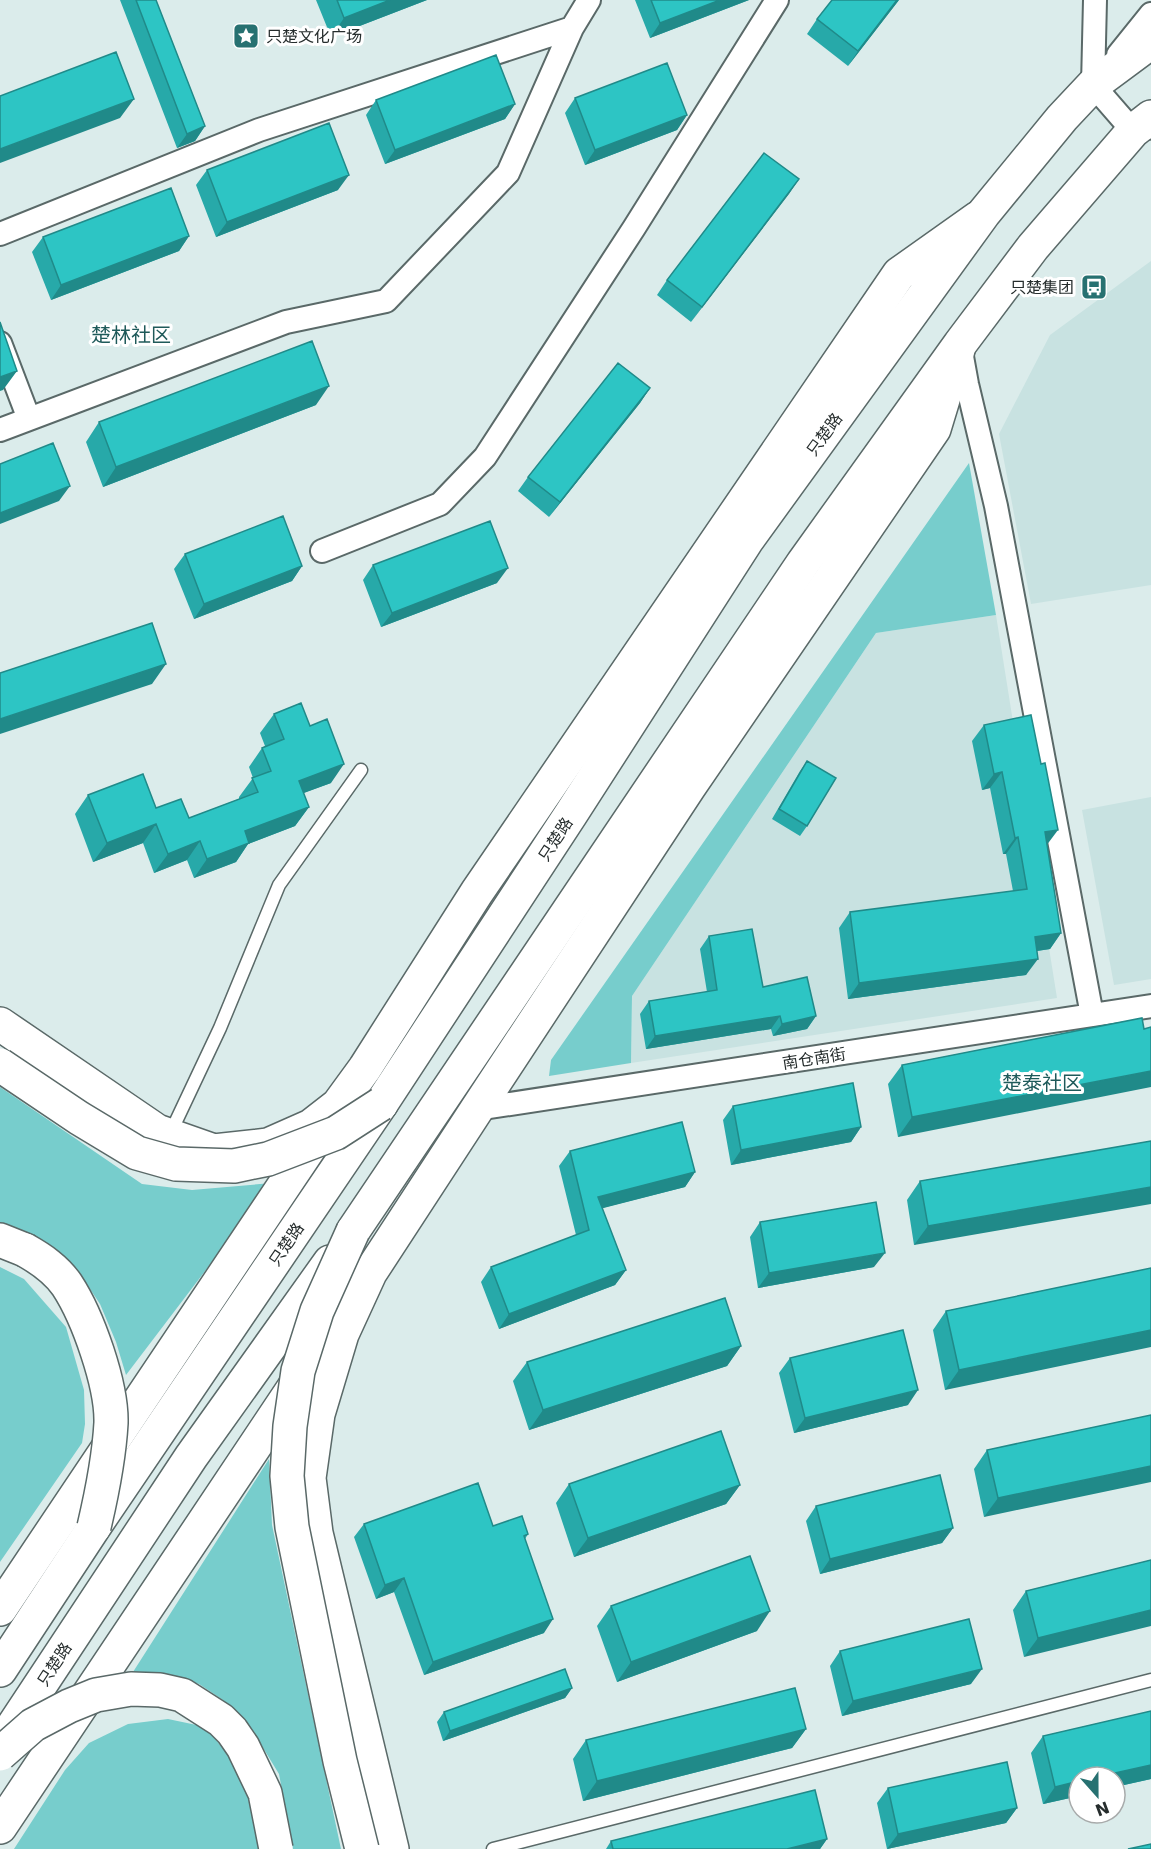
<svg xmlns="http://www.w3.org/2000/svg" width="1151" height="1849" font-family="'DejaVu Sans','Noto Sans SC',sans-serif">
<rect width="100%" height="100%" fill="#dbeceb"/>
<path fill="#c8e2e1" d="M1151,261v324l-120,19 -32,-170 51,-99z
M996,615l61,383 -426,65 1,-67 244,-363z
M1151,797v182l-37,6 -32,-175z"/>
<path fill="#77cdcc" d="M969,463l27,152 -120,18 -244,363 -1,67 -82,13 2,-16z
M0,1087l142,97 50,6 80,-7 -146,192 -10,-33 -16,-38 -16,-24 -45,-42 -39,-15z
M0,1267l24,12 42,48 18,63 1,34 -3,19 -82,119z
M269,1459l3,66 69,324h-48l-14,-75 -28,-46 -28,-28 -24,-16 -28,-9 -38,-3z
M168,1719l38,8 25,32 19,35 13,55h-249l51,-79 24,-27 39,-19z"/>
<g fill="none" stroke-linecap="round" stroke-linejoin="round">
<defs>
<path id="lane" d="M170,1134l50,-106 59,-143 82,-115
M493,1849l658,-169"/>
<path id="street" d="M1095,0l-2,85 40,46 14,-3
M1118,55l33,-41
M0,234l259,-104 313,-102
M0,343l29,76
M961,351l6,33 29,122 96,509
M0,430l286,-108 100,-21 122,-128 64,-145 17,-28
M322,551l118,-47 45,-47 149,-229 143,-228
M477,1109l674,-103"/>
<path id="secondary" d="M0,1024l157,107 57,20 54,-6 43,-19 27,-21 27,-37 112,-176 422,-618 79,-56
M0,1240l25,10
M0,1609l322,-480
M0,1827l299,-447
M392,1849l-76,-316 -7,-55 9,-64 24,-80 28,-61 107,-164 212,-322 245,-358 24,-79"/>
<path id="primary" d="M0,1670l94,-143 287,-423
M0,1746l191,-289 139,-195"/>
<path id="highway" d="M381,1104l190,-290 176,-274 237,-327 78,-95 31,-33 58,-43
M353,1231l450,-668 157,-219 73,-97 100,-116 18,-14"/>
</defs>
<use href="#lane" stroke="#5a6968" stroke-width="15"/>
<use href="#street" stroke="#5a6968" stroke-width="26"/>
<use href="#secondary" stroke="#5a6968" stroke-width="36"/>
<use href="#primary" stroke="#5a6968" stroke-width="36"/>
<use href="#highway" stroke="#5a6968" stroke-width="36"/>
<use href="#lane" stroke="#fff" stroke-width="12"/>
<use href="#street" stroke="#fff" stroke-width="22"/>
<use href="#secondary" stroke="#fff" stroke-width="33"/>
<use href="#primary" stroke="#fff" stroke-width="33"/>
<use href="#highway" stroke="#fff" stroke-width="33"/>
<defs>
<path id="secondary-bridge" d="M0,1065l79,53 58,35 39,11 58,2 34,-7 68,-26 45,-29
M353,1231l-36,80 -19,60 -8,55 -3,50 5,51 48,234 22,88
M25,1250c16,9 31,19 42,35 21,32 45,100 44,138 -2,36 -9,70 -17,104
M0,1754l33,-29 36,-19 27,-11 35,-6 29,1 22,5 39,25 11,11 11,16 22,46 11,56"/>
</defs>
<use href="#secondary-bridge" stroke="#5a6968" stroke-width="36" stroke-linecap="butt"/>
<use href="#secondary-bridge" stroke="#fff" stroke-width="33"/>
</g>
<path fill="#27a9a9" d="M120,0h36l49,126 -10,15 -18,7z
M316,0h111l-96,37z
M635,0h114l-99,38z
M899,0l-51,66 -41,-32 10,-15z
M575,98l112,17 -10,15 -92,35 -20,-52z
M376,100l139,4 -10,15 -120,45 -19,-49z
M207,170l131,20 -122,47 -20,-52z
M799,179l-108,143 -34,-27 10,-15z
M189,236l-10,15 -128,49 -19,-48 11,-15z
M650,388l-10,15 -91,114 -31,-26 10,-14z
M316,405l-213,82 -17,-45 13,-20z
M185,554l117,12 -10,15 -98,38 -20,-50z
M373,565l124,18 -116,44 -18,-47z
M274,714l57,69 -28,10 6,14 -14,19 -47,18 -12,18 -42,16 -7,-18 -33,13 -11,-30 -50,19 -18,-48 13,-19 68,13 33,10 50,-19v-2l14,-19 -4,-11 13,-19 3,-2 -5,-13z
M984,725l63,120 14,88 -11,16 -13,2 -11,24 -178,24 -9,-71 11,-16 163,-21 -7,-37h-3l-13,-66 -8,2 -10,-49z
M807,761v65l-7,10 -28,-17 28,-48z
M709,936l54,51 53,29 -9,13 -34,7 -2,-7 -125,20 -6,-35 9,-13 58,-9 -7,-43z
M1142,1018l-244,119 -10,-53 14,-19z
M733,1106l128,21 -10,15 -120,23 -8,-45z
M1151,1141l-237,104 -7,-45 13,-19z
M570,1151l125,21 -10,15 -83,21 24,62 -11,15 -116,44 -18,-47 10,-15 85,-32 -17,-69z
M760,1222l114,45 -116,21 -8,-51z
M1151,1268l-206,122 -12,-60 13,-19z
M741,1346l-14,20 -198,64 -16,-49 14,-19z
M790,1358l118,47 -114,28 -15,-60z
M1151,1415l-167,102 -10,-48 13,-19z
M569,1484l171,1 -14,19 -152,53 -18,-54z
M816,1506l137,22 -11,15 -122,31 -14,-53z
M364,1524l129,2 35,8 -3,5 19,94 -120,42 -30,-83 -18,7 -22,-62z
M1151,1560l-127,97 -11,-47 13,-19z
M611,1606l146,25 -140,51 -20,-56z
M840,1651l131,33 -129,32 -12,-50z
M572,1688l-7,10 -122,43 -6,-19 7,-10z
M1151,1711v68l-36,8v-10h-36v19l-36,8 -12,-51 12,-17z
M806,1729l-14,19 -209,53 -10,-42 13,-19z
M888,1788l129,20 -11,15 -119,26 -10,-46z
M827,1839l-7,10h-214l5,-8z"/>
<path fill="#208a89" d="M390,0h37l-96,37 13,-19z
M720,0h29l-99,38 10,-15z
M897,0h2l-51,66 10,-15z
M134,99l-14,19 -120,45v-14z
M515,104l-10,15 -120,45 10,-14z
M687,115l-10,15 -92,35 10,-15z
M205,126l-10,15 -18,7 10,-14z
M349,175l-11,15 -122,47 11,-15z
M799,179l-10,15 -98,128 11,-15z
M189,236l-10,15 -128,49 10,-15z
M17,371l-14,19 -3,1v-14z
M329,386l-13,19 -213,82 13,-20z
M650,388l-10,15 -91,114 11,-15z
M70,486l-11,15 -59,23v-11z
M302,566l-10,15 -98,38 10,-15z
M508,568l-11,15 -116,44 11,-14z
M166,664l-14,20 -152,50v-15z
M344,764l-13,19 -46,17 14,-19z
M1002,772l-12,16 -8,2 12,-16z
M309,807l-14,19 -47,18 -12,18 -42,16 13,-19 38,-28z
M156,824l-13,19 -50,19 14,-19z
M1058,830l-12,16 -1,-14z
M1018,837l-12,17h-3l12,-16z
M200,841l-13,19 -33,13 14,-19z
M1061,933l-11,16 -27,4 12,-16z
M1038,959l-12,16 -178,24 11,-16z
M780,1016l-9,13 -125,20 9,-13z
M816,1016l-9,13 -34,7 9,-12z
M1151,1071v16l-253,50 14,-20z
M861,1127l-10,15 -120,23 10,-15z
M695,1172l-10,15 -97,25 10,-15z
M1151,1187v17l-237,41 14,-19z
M885,1253l-11,14 -116,21 11,-15z
M626,1270l-11,15 -116,44 10,-15z
M1151,1330v17l-206,43 14,-20z
M741,1346l-14,20 -198,64 14,-20z
M918,1390l-10,15 -114,28 11,-15z
M1151,1466v16l-167,35 14,-19z
M740,1485l-14,19 -152,53 14,-19z
M953,1528l-11,15 -122,31 10,-15z
M404,1578l-10,14 -18,7 9,-14z
M1151,1610v16l-127,31 14,-19z
M770,1611l-13,20 -140,51 14,-20z
M553,1619l-9,14 -120,42 9,-13z
M982,1669l-11,15 -129,32 11,-15z
M572,1688l-7,10 -122,43 7,-10z
M806,1729l-14,19 -209,53 14,-20z
M1151,1765v14l-36,8v-10h-18z
M1079,1781v15l-36,8 12,-17z
M1017,1808l-11,15 -119,26 11,-15z
M827,1839l-7,10h-33z"/>
<path fill="#2dc5c4" stroke="#208a89" stroke-width="1.5" d="M136,0h20l49,126 -18,8z
M337,0h53l-46,18z
M651,0h69l-60,23z
M832,0h65l-39,51 -41,-32z
M116,52l18,47 -134,50v-53z
M496,55l19,49 -120,46 -19,-50z
M667,63l20,52 -92,35 -20,-52z
M329,123l20,52 -122,47 -20,-52z
M764,153l35,26 -97,128 -35,-27z
M171,188l18,48 -128,49 -18,-48z
M0,322l17,49 -17,6z
M312,341l17,45 -213,81 -17,-45z
M618,363l32,25 -90,114 -32,-25z
M53,443l17,43 -70,27v-49z
M283,516l19,50 -98,38 -19,-50z
M490,521l18,47 -116,45 -19,-48z
M152,623l14,41 -166,55v-46z
M301,703l9,23 17,-7 17,45 -45,17 10,26 -64,24 4,12 -42,16 -7,-18 -32,13 -12,-30 -49,19 -19,-48 55,-21 13,34 25,-9 8,19 69,-26 -6,-14 19,-7 -9,-23 22,-9 -10,-25z
M1031,715l10,49 4,-1 13,67 -13,2 16,101 -26,4 3,22 -179,24 -9,-71 177,-23 -9,-52 -3,1 -13,-66 -8,2 -10,-49z
M807,761l29,17 -29,48 -28,-17z
M752,929l11,58 44,-10 9,39 -34,8 -2,-8 -125,20 -6,-35 68,-11 -8,-54z
M1142,1018l2,11 7,-2v44l-239,46 -10,-52z
M853,1083l8,44 -120,23 -8,-44z
M682,1122l13,50 -97,25 28,73 -117,44 -18,-47 98,-37 -19,-79z
M1151,1141v46l-223,39 -8,-45z
M876,1202l9,51 -116,20 -9,-51z
M1151,1268v62l-192,40 -13,-59z
M725,1298l16,48 -198,64 -16,-48z
M903,1330l15,60 -113,28 -15,-60z
M1151,1415v51l-153,32 -11,-48z
M721,1431l19,54 -152,53 -19,-54z
M940,1475l13,53 -123,31 -14,-53z
M478,1483l15,43 29,-10 6,18 -4,2 29,83 -120,43 -29,-84 -19,7 -21,-61z
M750,1556l20,55 -139,51 -20,-56z
M1151,1560v50l-113,28 -12,-47z
M969,1619l13,50 -129,32 -13,-50z
M565,1669l7,19 -122,43 -6,-19z
M795,1688l11,41 -209,52 -11,-41z
M1151,1711v54l-54,12h-18v4l-24,6 -12,-51z
M1007,1762l10,46 -119,26 -10,-46z
M815,1790l12,49 -40,10h-174l-2,-8z
M1151,1844v5h-23z"/>
<defs>
<symbol id="sight-square" viewBox="-11 -11 22 22"><rect x="-9" y="-9" width="18" height="18" rx="4" fill="#277171" stroke="#fff"/><path d="M0-6L1.8-2.2L6-1.7L2.9 1.2L3.7 5.4L0 3.3L-3.7 5.4L-2.9 1.2L-6-1.7L-1.8-2.2Z" fill="#fff"/></symbol>
<symbol id="bus-square" viewBox="-11 -11 22 22"><rect x="-9" y="-9" width="18" height="18" rx="4" fill="#277171" stroke="#fff"/><path d="M-5-6H5V4H4V6H2V4H-2V6H-4V4H-5ZM-3.5-4V0h7V-4ZM-3.5 1.2v1.5H-2V1.2ZM2 1.2v1.5H3.5V1.2Z" fill="#fff"/></symbol>
</defs>
<g fill-rule="evenodd">
<use href="#sight-square" x="231" y="21" width="30" height="30"/>
<use href="#bus-square" x="1079" y="272" width="30" height="30"/>
</g>
<g text-anchor="middle" stroke-width="6" stroke-linejoin="round" paint-order="stroke">
<g font-size="16" fill="#262d2d" stroke="#fff" text-anchor="start">
<text x="266" y="42">只楚文化广场</text>
<text x="1074" y="293" text-anchor="end">只楚集团</text>
</g>
<g font-size="16" fill="#262d2d" stroke="#fff">
<text transform="translate(824 434) rotate(-54)" y="6">只楚路</text>
<text transform="translate(555 839) rotate(-57)" y="6">只楚路</text>
<text transform="translate(814 1058) rotate(-9)" y="6">南仓南街</text>
<text transform="translate(286 1244) rotate(-56)" y="6">只楚路</text>
<text transform="translate(54 1664) rotate(-57)" y="6">只楚路</text>
</g>
<g font-size="20" fill="#1f5a5a" stroke="#fff">
<text x="131" y="342">楚林社区</text>
<text x="1042" y="1090">楚泰社区</text>
</g>
</g>
<g transform="translate(1097 1795) rotate(159)"><circle r="28" fill="#ffffff" stroke="#a8abab" stroke-width="1.5"/>
<path d="M0-4.5L10 22L0 15L-10 22Z" fill="#277171"/>
<text y="-9" font-size="16" font-weight="bold" text-anchor="middle" fill="#262d2d">N</text>
</g>
</svg>
